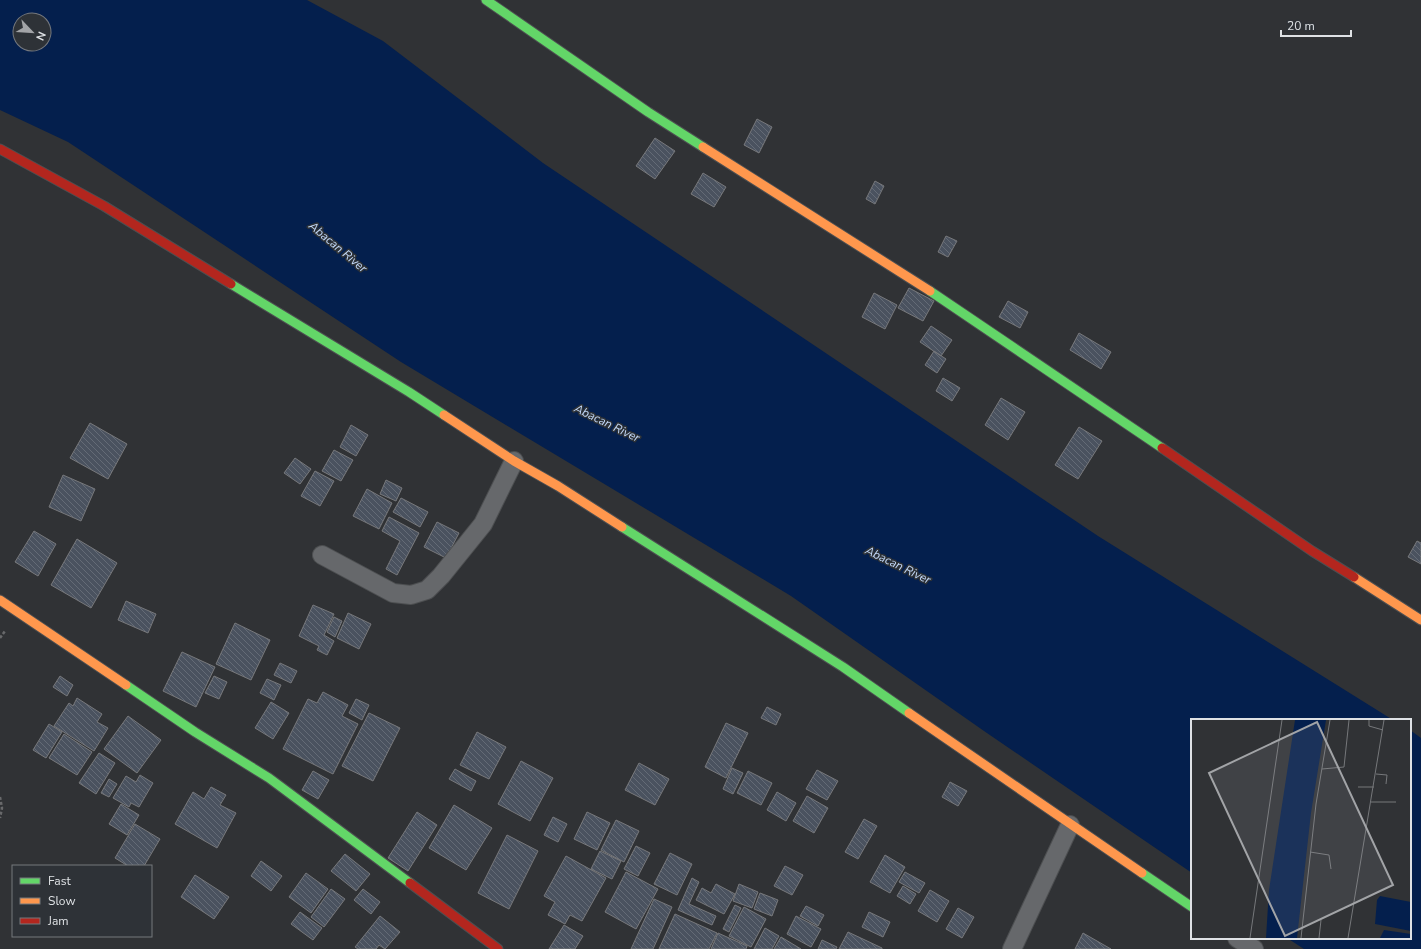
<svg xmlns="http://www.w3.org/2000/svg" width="1421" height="949" font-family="'Nunito Sans',sans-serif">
<defs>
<pattern id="building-back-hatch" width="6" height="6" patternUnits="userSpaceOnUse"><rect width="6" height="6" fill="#4a525f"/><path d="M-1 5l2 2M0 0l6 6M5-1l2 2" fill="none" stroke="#646b76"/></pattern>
</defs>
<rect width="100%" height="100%" fill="#303235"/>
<path fill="#041f4d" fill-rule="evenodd" d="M0,0h307l76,41 160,122 555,373 295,184h-201v153l-208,-142 -193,-135 -390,-234 -333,-220 -68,-32zM20,20h24v24h-24z
M1410,730l11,8v211h-117l-17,-11h123z"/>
<path fill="url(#building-back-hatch)" stroke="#77787b" d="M757,119l15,8 -13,26 -15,-8z
M655,138l20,13 -20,28 -19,-13z
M703,173l23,14 -12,20 -23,-13z
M875,181l9,5 -9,18 -9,-5z
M946,236l11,5 -9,16 -10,-5z
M909,288l25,13 -11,20 -25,-13z
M874,293l23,12 -12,24 -23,-12z
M1008,301l20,11 -8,16 -21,-11z
M931,326l21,14 -11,16 -21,-14z
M1079,333l32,19 -10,17 -31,-19z
M934,351l12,8 -9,14 -12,-8z
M943,378l17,10 -8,13 -16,-10z
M1001,398l24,14 -17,28 -23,-15z
M90,423l37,21 -19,35 -38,-21z
M351,425l17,10 -12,21 -16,-9z
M1079,427l23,14 -24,38 -23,-14z
M334,450l19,10 -12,21 -19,-10z
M295,458l16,11 -11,15 -16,-11z
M315,471l19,10 -14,25 -19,-10z
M63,475l32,14 -14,32 -32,-14z
M386,480l16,8 -6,13 -16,-7z
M367,489l25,14 -13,26 -26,-13z
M401,498l27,14 -8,15 -27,-15z
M389,517l30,16 -22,42 -11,-6 14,-28 -18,-10z
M437,522l22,11 -13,25 -22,-11z
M34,531l22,13 -18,32 -23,-14z
M77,539l40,24 -26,45 -40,-23z
M1417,541l4,2v21l-13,-7z
M126,601l30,13 -8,19 -30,-13z
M313,605l21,9 -10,21 10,6 -7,14 -10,-5 2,-4 -20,-10z
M348,613l23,11 -12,25 -22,-11z
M334,617l8,4 -7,16 -8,-5z
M235,623l35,17 -19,40 -35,-16z
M182,652l33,15 -19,40 -33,-16z
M280,663l17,8 -6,12 -17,-8z
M60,676l13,9 -6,11 -14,-9z
M214,676l13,6 -8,17 -14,-6z
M267,679l14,6 -7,15 -14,-7z
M323,692l25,13 -6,11 16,8 -25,50 -50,-25 25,-50 9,4z
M77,698l25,16 -5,8 11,6 -14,23 -40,-25 15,-23 4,3z
M356,699l13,6 -7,15 -13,-7z
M271,702l18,11 -16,26 -18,-11z
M767,707l14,7 -5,11 -15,-7z
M369,713l31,15 -27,53 -31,-15z
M128,716l33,24 -24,33 -33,-24z
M726,723l22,10 -22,45 -21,-11z
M49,724l13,8 -16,26 -13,-8z
M477,732l29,15 -17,32 -29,-14z
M64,734l28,18 -15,23 -28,-17z
M99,753l16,10 -19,31 -17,-11z
M521,761l32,17 -23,43 -32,-17z
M639,763l30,16 -14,26 -30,-15z
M732,768l11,5 -10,21 -10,-5z
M455,769l21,12 -5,10 -22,-12z
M817,770l21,11 -11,19 -21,-11z
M313,771l16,9 -11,19 -16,-9z
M748,771l24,12 -11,22 -24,-12z
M140,775l13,8 -14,24 -8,-4 -2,4 -16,-9 13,-22 10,6z
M109,779l8,5 -8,13 -8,-4z
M950,782l17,9 -9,15 -16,-9z
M211,787l15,8 -6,10 16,8 -19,35 -42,-24 18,-32 11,7z
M777,792l19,11 -10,18 -19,-11z
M807,796l21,12 -14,25 -21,-12z
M121,804l18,11 -12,20 -18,-11z
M454,805l38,23 -26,42 -37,-22z
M417,812l20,13 -29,46 -20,-13z
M587,812l23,11 -13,27 -23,-11z
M553,817l14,7 -9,18 -14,-7z
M864,819l13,7 -19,33 -13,-7z
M616,820l23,11 -15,31 -23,-12z
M135,824l25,15 -16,27h-16l-13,-8z
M507,835l31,16 -29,58 -31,-16z
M636,846l14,7 -12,23 -14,-7z
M600,851l21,10 -9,18 -21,-10z
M670,853l22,11 -15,31 -23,-11z
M345,854l25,20 -14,17 -25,-20z
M885,855l20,12 -15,26 -20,-11z
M566,856l40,22 -24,43 -12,-6 -5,9 -17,-9 7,-13 -11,-6z
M261,861l21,15 -11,15 -20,-15z
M785,866l18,9 -11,20 -18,-9z
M626,872l32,17 -22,40 -31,-17z
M905,872l20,11 -6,10 -20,-11z
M306,873l22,16 -17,24 -22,-16z
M195,875l34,22 -15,22 -33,-22z
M692,878l7,4 -10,22 27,12 -4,9 -34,-15z
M716,884l19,10 -11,20 -28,-14 6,-12 9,5z
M739,884l19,8 -6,16 -19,-7z
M903,886l13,8 -6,10 -13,-8z
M331,889l14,10 -21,28 -13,-10z
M363,889l17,13 -9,12 -17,-14z
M930,890l19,11 -12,21 -19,-11z
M760,893l18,7 -6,16 -18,-7z
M654,899l18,8 -19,42h-22z
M735,905l6,3 -12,24 -6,-3z
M806,906l18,9 -6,11 -18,-10z
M744,907l22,12 -15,28 -22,-11z
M958,908l16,9 -12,21 -16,-9z
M300,912l22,16 -9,12 -22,-16z
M869,912l21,10 -7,15 -21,-10z
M675,914l42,19 -8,16h-50z
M380,916l20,16 -15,17 -6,-4 -3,4h-18l-3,-2z
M796,916l25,13 -10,18 -24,-13z
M564,925l19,11 -8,13h-26z
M765,928l14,8 -7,13h-18z
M848,932l34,16v1h-43z
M718,933l29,13 -1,3h-35z
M1083,933l28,16h-36z
M781,937l20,12h-27z
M822,940l15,7 -1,2h-18z"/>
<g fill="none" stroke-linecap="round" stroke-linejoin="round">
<defs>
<path id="street" d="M322,555l71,38 18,2 16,-5 14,-14 42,-52 31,-63
M1237,938l17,11
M1012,949l58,-124"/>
<path id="fast" d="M486,0l162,112 55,35
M231,284l178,108 35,23
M930,291l232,157
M622,527l221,140 66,46
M126,685l69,47 74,46 141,105
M1142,873l50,34"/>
<path id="slow" d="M703,147l227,144
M444,415l70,46 44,25 64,41
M1354,577l67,43
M0,600l126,85
M909,713l233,160"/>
<path id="jam" d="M0,149l104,57 127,78
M1162,448l150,103 42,26
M410,883l88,66"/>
</defs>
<use href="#street" stroke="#4d4f51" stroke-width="20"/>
<use href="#fast" stroke="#4d4f51" stroke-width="11"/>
<use href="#slow" stroke="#4d4f51" stroke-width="11"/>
<use href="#jam" stroke="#4d4f51" stroke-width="11"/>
<path stroke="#68696b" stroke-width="2.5" stroke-dasharray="3 2" stroke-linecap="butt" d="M0,638l5,-7
M0,797l2,11 -2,10"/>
<use href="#street" stroke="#66686b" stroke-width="18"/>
<use href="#fast" stroke="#63d668" stroke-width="9"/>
<use href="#slow" stroke="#ff974d" stroke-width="9"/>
<use href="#jam" stroke="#b3261e" stroke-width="9"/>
</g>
<g text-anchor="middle" stroke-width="3" stroke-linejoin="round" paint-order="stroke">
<g font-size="12" font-style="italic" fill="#c2d8f9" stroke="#2e3237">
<text transform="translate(338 247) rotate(40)" y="4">Abacan River</text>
<text transform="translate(607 423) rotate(26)" y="4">Abacan River</text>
<text transform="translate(898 565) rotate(26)" y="4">Abacan River</text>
</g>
</g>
<g transform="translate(1191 719)">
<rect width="220" height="220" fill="#303235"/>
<path d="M104,1h31l-15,93 -14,125h-31l3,-48zM189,177l31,6v29l-36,-7 2,-24zM193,211l27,4v4h-31z" fill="#041f4d"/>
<path fill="none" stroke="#76787b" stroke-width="1" d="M178,1v6l14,4M131,50l22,-2 5,-47M185,55l11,1 -1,9M167,68h16M180,83h25M119,133l19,3 2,14M59,219l32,-218M110,219l15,-134 14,-84M128,219l2,-18M157,219l36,-218"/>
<path fill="#a2a4a7" fill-opacity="0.15" stroke="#a2a4a7" stroke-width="2" d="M126,3l76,163 -108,51 -76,-163z"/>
<rect width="220" height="220" fill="none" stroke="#dfe2e5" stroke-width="2"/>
</g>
<rect x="12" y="865" width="140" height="72" fill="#2e3237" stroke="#75787d"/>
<rect x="20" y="878" width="20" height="6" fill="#63d668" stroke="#75787d"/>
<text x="48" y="885" font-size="12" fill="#dfe2e5">Fast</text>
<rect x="20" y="898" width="20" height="6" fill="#ff974d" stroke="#75787d"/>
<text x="48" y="905" font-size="12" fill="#dfe2e5">Slow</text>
<rect x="20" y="918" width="20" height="6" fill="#b3261e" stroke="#75787d"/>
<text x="48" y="925" font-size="12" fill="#dfe2e5">Jam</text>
<g transform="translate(32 32) rotate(115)"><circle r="19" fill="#2e3237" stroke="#75787d"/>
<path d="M0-3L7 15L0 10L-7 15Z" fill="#a2a4a7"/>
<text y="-6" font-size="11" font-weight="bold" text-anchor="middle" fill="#dfe2e5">N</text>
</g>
<path d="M1281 30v6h70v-6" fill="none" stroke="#dfe2e5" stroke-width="2"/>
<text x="1287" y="30" font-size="12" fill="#dfe2e5" stroke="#2e3237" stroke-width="3" paint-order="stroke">20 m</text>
</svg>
